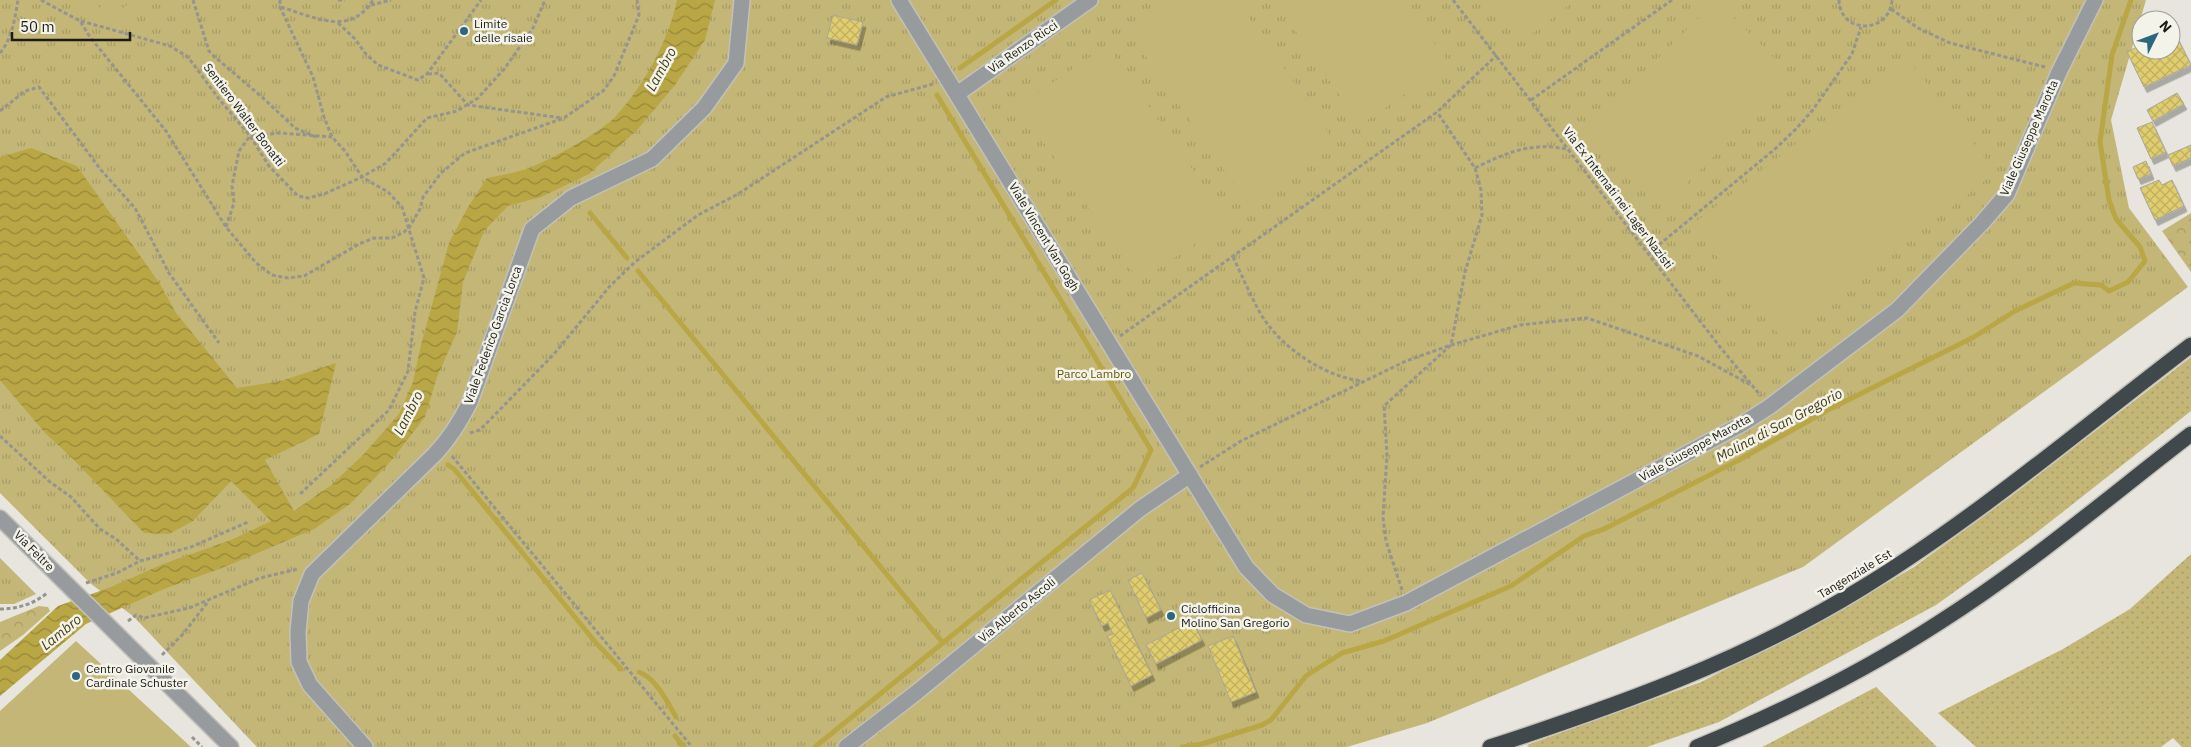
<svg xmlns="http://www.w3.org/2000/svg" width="2191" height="747" font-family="'IBM Plex Sans',sans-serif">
<defs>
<pattern id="grass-dots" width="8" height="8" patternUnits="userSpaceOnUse" patternTransform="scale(1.25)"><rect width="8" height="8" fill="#c3b676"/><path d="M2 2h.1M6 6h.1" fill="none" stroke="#a79c65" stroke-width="1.8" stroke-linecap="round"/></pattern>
<pattern id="forest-crowns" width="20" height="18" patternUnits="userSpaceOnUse" patternTransform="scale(1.25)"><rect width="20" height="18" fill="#c3b676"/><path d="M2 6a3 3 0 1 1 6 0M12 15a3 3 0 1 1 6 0" fill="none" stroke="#a79c65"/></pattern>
<pattern id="park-tufts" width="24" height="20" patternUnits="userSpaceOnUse" patternTransform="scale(1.25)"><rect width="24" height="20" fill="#c3b676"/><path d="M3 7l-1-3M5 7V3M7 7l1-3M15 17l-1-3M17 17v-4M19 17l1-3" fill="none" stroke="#a79c65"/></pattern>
<pattern id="water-waves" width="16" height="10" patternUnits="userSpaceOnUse" patternTransform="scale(1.25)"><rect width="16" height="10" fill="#b9a746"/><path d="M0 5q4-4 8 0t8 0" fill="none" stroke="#968739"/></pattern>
<pattern id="building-cross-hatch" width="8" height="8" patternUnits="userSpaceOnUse" patternTransform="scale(1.25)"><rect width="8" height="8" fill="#e0cd6e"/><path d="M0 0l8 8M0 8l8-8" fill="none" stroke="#c0af5f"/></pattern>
<filter id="shadow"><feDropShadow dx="3" dy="5.5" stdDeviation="0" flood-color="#0004"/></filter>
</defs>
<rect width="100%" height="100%" fill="#e7e5dd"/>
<path fill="url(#grass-dots)" d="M2191,357v54l-155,122 -100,72 -217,117 -72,25h-118l-2,-2 174,-63 138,-71 75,-44 96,-70z
M2191,554v193h-9l-9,-9 -12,9h-185l-38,-34 125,-64 67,-40z
M1876,687l61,60h-175l8,-4z"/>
<path fill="url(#forest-crowns)" d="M2191,213v59l-29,-41z
M39,606l9,1 2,4 -27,24 -23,16v-29z"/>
<path fill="url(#park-tufts)" d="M0,0h2146l-35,120 18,88 59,79 -385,280 -376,156 -80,24h-1090l-123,-130 -44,-34 -90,-90z
M0,558l36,36 -22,10h-14z"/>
<path fill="#c3b676" d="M85,0h10l8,14 5,3 27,-17h15l-41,26 -9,-2z
M1169,0h68l99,144 -88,61 -121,-176z
M1274,0h130l45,64 -89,61z
M1499,0h76l-52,41 -30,-36z
M1716,0l77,77 -128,128 -77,-76z
M1107,45l121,176 -89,61 -120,-176z
M1906,57l90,115 -213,168 -91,-115z
M76,641l115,106h-191v-36z"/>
<path fill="url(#water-waves)" d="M677,0h38l-10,40 -30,45 -37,44 -49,45 -48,23 -33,9 -24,25 -21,51 -6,50 -20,45 -12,40 -34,44 -41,43 -36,25 -87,37 -63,23 -78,35 -86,72v-36l58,-54 53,-19 52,-23 68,-24 40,-19 -40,-40 -38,40 -24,13 -25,-1 -72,-75 -27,-25 -45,-53v-223l31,-9 46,18 83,118 16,29 61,75 44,-7 55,-18 -17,71 -54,26 29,51 36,-25 33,-31 36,-41 14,-32 8,-37 28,-102 19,-36 19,-29c14,-3 30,-5 44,-11 19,-7 72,-36 85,-51 28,-31 52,-74 61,-116z"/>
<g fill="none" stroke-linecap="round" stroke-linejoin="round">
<path stroke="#b9a746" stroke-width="5" d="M960,68l96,-68
M590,213l37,45
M638,271l305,372
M448,465l6,4 142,174 25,26
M639,672c17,6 29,31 37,45
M675,736l9,11
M815,747l318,-259 18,-38 -214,-355
M1182,747l20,-3 60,-19 9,-5 35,-44 36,-23 42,-12 127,-55 73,-50 20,-7 135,-69 89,-50 146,-73 41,-26 59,-28 27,2 8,6 19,-9 17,-21 -5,-14 -24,-28 -7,-19 -9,-58 12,-87 19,-55"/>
</g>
<path fill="url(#building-cross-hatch)" stroke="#a8a69e" filter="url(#shadow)" d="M833,15l30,7 -6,23 -30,-7z
M2173,29l18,36 -47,22 -17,-35 14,-7v5h30v-19z
M2177,93l7,11 -31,17 -6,-11z
M2152,122l14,30 -15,7 -14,-31z
M2191,145v13l-18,8 -5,-11z
M2146,161l5,13 -13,5 -5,-12z
M2159,180l3,5 10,-5 12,26 -29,14 -15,-32z
M1142,573l19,37 -15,8 -18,-38z
M1110,590l42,85 -21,11 -24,-50 6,-2 -5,-11 -6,3 -13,-26z
M1192,621l10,19 -46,24 -10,-19z
M1233,636l23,56 -25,10 -23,-56z"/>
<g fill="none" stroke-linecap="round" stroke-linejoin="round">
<defs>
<path id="street" d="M899,0l347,567 27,28 33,20 44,9 56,-21 336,-179 27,-17 128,-97 85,-87 25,-29 52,-122 36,-72
M957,94l133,-94
M0,518l231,229
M365,747l-55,-62 -11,-23 -1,-30 3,-31 11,-27 123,-120c15,-16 25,-32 35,-52l62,-173 39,-31 81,-39 52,-51 32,-45 6,-63
M846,747l71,-55 223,-183 50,-34"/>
<path id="highway" d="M1490,747c129,-42 255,-87 372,-159 116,-71 221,-161 329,-243
M1697,747c85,-35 166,-75 243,-125 87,-55 169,-125 251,-188"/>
</defs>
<use href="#street" stroke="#c2c1ba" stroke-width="18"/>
<use href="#highway" stroke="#c2c1ba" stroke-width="18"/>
<path stroke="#96948e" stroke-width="3" stroke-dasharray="4 2.5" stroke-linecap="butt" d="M41,0l39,21 10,16 76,94 60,96 30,36 16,12 16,3 16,-2 55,-32 15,-6h18l12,-6 5,-4 11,-19 3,-12 18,-24 24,-20 99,-35 39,-27 11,-15 25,-61 -2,-15
M193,0l16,51 6,6 48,41 32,30 21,9
M280,0v7l33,70 11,40 8,20 13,14 17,26 26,15 14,15 22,71 -9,34 -7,59 -19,39 -90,85
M338,0h7
M1453,0l267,347 41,49
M1839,0c1,35 51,34 53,0
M371,5l20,-5
M281,7c33,10 69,30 92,-7
M1891,9l27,19 32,15 95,24
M81,21l89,25 18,11 31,42 31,37 19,30 29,30 10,2 16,-4 38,-17 24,-14 41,-45 30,-7 21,-13 27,-30 28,-40 12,-28
M338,23l17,16 10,14 13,12 40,15 9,-6 54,-74
M0,53c12,-14 15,-35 18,-53
M428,74l11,-1 29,32 94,13
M1531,100l141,-100
M0,111l25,-20 14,-4 62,83 34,38 34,65 50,70
M1475,168c32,-16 59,-27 95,-18
M226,227l8,-24 -2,-17 7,-35 11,-15 30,-3 52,4
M1649,253l126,-104 20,-19 17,-19 40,-57 9,-27
M1233,257c10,20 23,53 36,69 21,27 60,52 94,55
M1120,336l317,-224 60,-57
M470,433l10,-3 74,-76 56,-68 25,-24 63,-47 40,-21 148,-97 47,-13
M0,436l50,46 21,15 29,32 16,10 24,22
M452,456l240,291
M1200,467l41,-26 165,-80 45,-16 69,-20 67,-7 111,38 53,29
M86,583l31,-10 23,-12 51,-14 57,-25
M1402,590l-16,-49 -3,-23 4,-63 -3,-49 67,-61 14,-73 17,-57 -1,-25 -6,-22 -38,-56
M0,609c17,0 34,-5 47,-16
M128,621l8,-6 8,3 45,-10 71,-30 38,-9
M162,655l21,-21 24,-31
M192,737l10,10"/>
<use href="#street" stroke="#979b9d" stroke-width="15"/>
<use href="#highway" stroke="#41484c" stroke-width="15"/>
</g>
<g fill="#2c677f" stroke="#f4f3ea" stroke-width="2">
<circle cx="464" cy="31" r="5"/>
<circle cx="1171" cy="616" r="5"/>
<circle cx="76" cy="676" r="5"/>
</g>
<g text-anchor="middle" stroke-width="5" stroke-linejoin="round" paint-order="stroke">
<g font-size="12" fill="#1c1b18" stroke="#f4f3ea" text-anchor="start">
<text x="474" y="28">Limite<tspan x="474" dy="14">delle risaie</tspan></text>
<text x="1181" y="613">Ciclofficina<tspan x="1181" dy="14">Molino San Gregorio</tspan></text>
<text x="86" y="673">Centro Giovanile<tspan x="86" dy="14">Cardinale Schuster</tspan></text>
</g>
<g font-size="12" fill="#1c1b18" stroke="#f4f3ea">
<text transform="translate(1023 47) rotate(-35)" y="4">Via Renzo Ricci</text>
<text transform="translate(244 115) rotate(53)" y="4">Sentiero Walter Bonatti</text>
<text transform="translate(2029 138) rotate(-66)" y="4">Viale Giuseppe Marotta</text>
<text transform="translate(1618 198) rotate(53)" y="4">Via Ex Internati nei Lager Nazisti</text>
<text transform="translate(1044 237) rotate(59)" y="4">Viale Vincent Van Gogh</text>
<text transform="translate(493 335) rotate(-70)" y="4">Viale Federico Garcia Lorca</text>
<text transform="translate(1695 448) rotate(-29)" y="4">Viale Giuseppe Marotta</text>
<text transform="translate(34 551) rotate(45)" y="4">Via Feltre</text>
<text transform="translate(1855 574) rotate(-31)" y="4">Tangenziale Est</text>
<text transform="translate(1017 610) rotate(-39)" y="4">Via Alberto Ascoli</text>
</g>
<g font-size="12" fill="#62560a" stroke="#f4f3ea">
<text x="1094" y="378">Parco Lambro</text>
</g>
<g font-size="14" font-style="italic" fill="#443c13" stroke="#f4f3ea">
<text transform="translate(661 69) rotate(-61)" y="5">Lambro</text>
<text transform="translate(408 413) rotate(-63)" y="5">Lambro</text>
<text transform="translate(1779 425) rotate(-28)" y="5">Molina di San Gregorio</text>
<text transform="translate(61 632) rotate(-39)" y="5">Lambro</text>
</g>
</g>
<g transform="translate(2156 35) rotate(48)"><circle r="24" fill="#f4f3ea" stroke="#9e9d96"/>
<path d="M0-4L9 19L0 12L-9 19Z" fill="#2c677f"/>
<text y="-8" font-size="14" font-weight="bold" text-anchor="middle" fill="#1c1b18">N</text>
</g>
<path d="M12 32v8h118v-8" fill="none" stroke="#1c1b18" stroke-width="2.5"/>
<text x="20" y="32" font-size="15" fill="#1c1b18" stroke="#f4f3ea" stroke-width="4" paint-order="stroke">50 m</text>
</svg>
